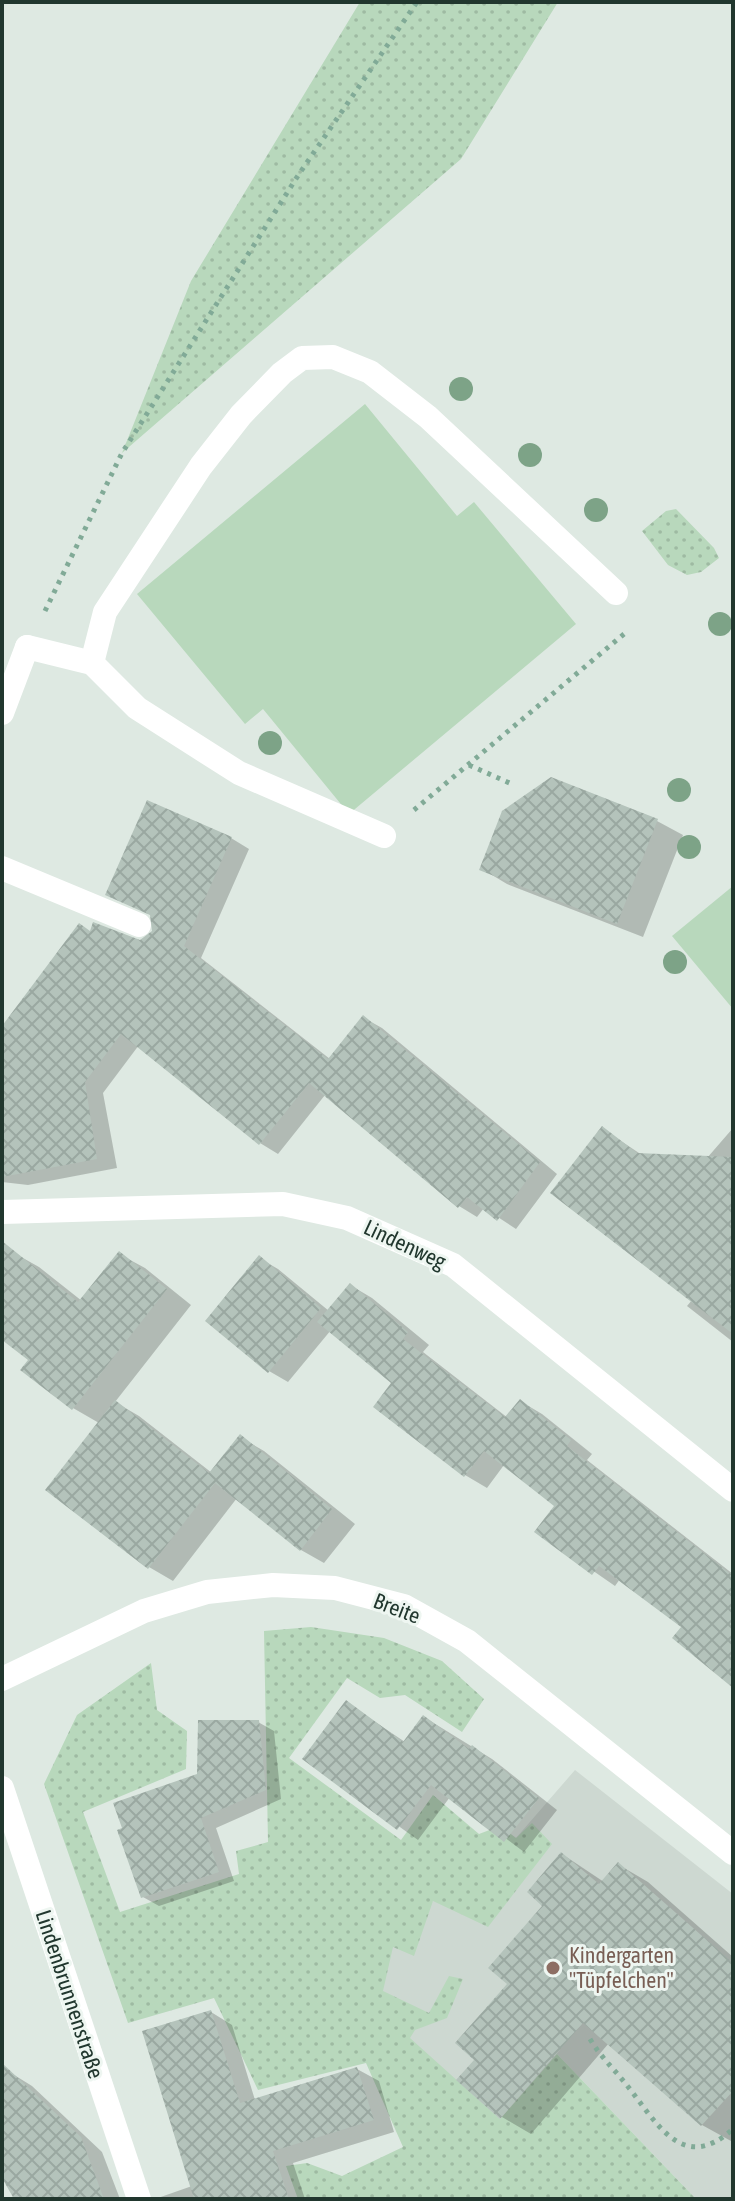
<svg xmlns="http://www.w3.org/2000/svg" width="735" height="2201" font-family="'Asap Condensed',sans-serif">
<defs>
<pattern id="grass-dots" width="8" height="8" patternUnits="userSpaceOnUse" patternTransform="scale(2)"><rect width="8" height="8" fill="#b8d8bc"/><path d="M2 2h.1M6 6h.1" fill="none" stroke="#9ebaa2" stroke-width="1.8" stroke-linecap="round"/></pattern>
<pattern id="building-cross-hatch" width="8" height="8" patternUnits="userSpaceOnUse" patternTransform="scale(2)"><rect width="8" height="8" fill="#b4c3bb"/><path d="M0 0l8 8M0 8l8-8" fill="none" stroke="#9aa8a1"/></pattern>
</defs>
<rect width="100%" height="100%" fill="#dee9e2"/>
<path fill="#cdd8d1" d="M575,1770l158,124v305h-37l-139,-145 -57,65 -146,-129 146,-164 16,12z"/>
<path fill="url(#grass-dots)" d="M360,2h198l-97,157 -339,294 69,-172z
M676,509l38,39 5,10 -18,14 -14,3 -19,-10 -26,-34 24,-20z
M311,1627l73,11 58,23 42,38 -22,33 -57,-37 -25,3 -33,-20 -58,80 112,82 32,-45 46,39 21,-8 16,12 16,-15 20,21 -64,83 -55,-26 -19,55 -21,-9 -10,44 46,22 20,-37 14,3 -16,39 -32,12 -5,8 90,81 57,-65 139,145h-398l-12,-33 21,-3 35,13 61,-29 -37,-84 -108,27 -44,-92 -86,25 -84,-239 33,-69 74,-52 6,47 30,21 -1,38 -103,43 37,100 119,-38 -3,-23 32,-9 -4,-211z"/>
<path fill="#b8d8bc" d="M365,404l92,112 17,-14 102,122 -227,190 -86,-105 -18,15 -108,-130z
M733,886v123l-61,-73z"/>
<path fill="#0003" d="M551,779l106,42 26,14 -40,102 -136,-53 -25,-15z
M231,838l18,11 -48,109 129,101 34,-41 18,10 175,146 -41,55 -32,-21 -7,9 -18,-11 -134,-111 -47,59 -18,-11 -121,-98 -36,48 14,75 -89,17 -26,-3v-153l89,-97 49,10 15,-10 -2,-16 -45,-22z
M733,1128v214l-46,-36 5,-6 -89,-171 39,26 65,3z
M14,1253l25,14 43,34 37,-47 26,14 46,37 -76,97 24,14 73,57 28,-36 24,14 91,73 -31,39 -23,-13 -64,-52 -64,83 -24,-14 -50,-144 -26,-15 -43,-48 -28,-23v-70z
M259,1258l19,11 51,42 21,-26 22,13 57,47 -6,7 85,66 12,-17 22,13 50,40 -5,6 146,114v112l-49,-60 -64,-47 -5,7 -78,-54 20,-27 -53,-40 -17,23 -22,-13 -71,-92 -63,-53 -43,52 -19,-11z
M347,1703l58,39 19,-25 68,42 65,51 -33,42 -74,-55 -32,43 -113,-81z
M258,1722l16,9 7,68 -65,29 18,53 -75,25 -16,-9 56,-122z
M562,1854l42,28 15,-17 29,17 85,75 -2,184 -29,-16 -93,-82 -78,91 -29,-17 -43,-37 18,-21 68,-153z
M211,2012l21,13 23,75 102,-31 22,12 15,51 -101,31 12,36h-150l37,-13z
M11,2073l21,13 70,66 18,47h-104l-14,-25v-96z"/>
<path fill="url(#building-cross-hatch)" d="M551,777l107,42 -41,105 -138,-54 23,-59z
M147,800l85,37 -48,109 144,113 35,-44 177,147 -43,59 -30,-24 -9,11 -149,-125 -50,62 -138,-111 -36,48 12,77 -95,18v-151l77,-103 11,8 3,-9 47,18 12,-9 -2,-16 -45,-20z
M602,1126l35,27 96,4v177l-183,-141z
M2,1241l76,61 41,-51 48,38 -95,121 -52,-40 8,-10 -26,-20z
M259,1255l62,53 -53,65 -63,-52z
M350,1283l58,49 -5,7 102,78 15,-18 51,41 -4,6 166,130v112l-61,-50 9,-11 -82,-61 -7,9 -58,-43 20,-26 -70,-55 -20,26 -91,-70 18,-24 -74,-61z
M115,1400l94,73 31,-39 92,75 -32,42 -85,-68 -67,86 -103,-79z
M346,1700l57,42 20,-27 46,34 3,-4 67,53 -35,44 -73,-57 -34,45 -95,-71z
M198,1720h61l7,70 -65,28 18,54 -78,26 -24,-68 5,-2 -9,-25 84,-29z
M561,1852l38,32 19,-22 115,101v128l-32,35 -118,-103 -83,96 -44,-39 18,-20 -19,-17 52,-59 -19,-16 54,-62 -15,-14z
M211,2010l29,93 117,-36 17,53 -101,31 16,48h-95l-52,-168z
M2,2063l79,74 23,62h-90l-12,-21z"/>
<g fill="none" stroke-linecap="round" stroke-linejoin="round">
<path stroke="#81aa97" stroke-width="5" stroke-dasharray="4 6" stroke-linecap="butt" d="M45,611l77,-158 177,-279 118,-172
M469,765l45,20
M414,810l210,-176
M590,2039c10,17 23,29 35,44 30,36 56,93 108,46"/>
<path stroke="#fff" stroke-width="24" d="M27,647l65,16 13,-51 96,-146 40,-51 41,-42 20,-15 31,-1 37,15 58,45 188,176
M92,663l45,45 102,65 145,63
M2,868l137,57"/>
<path stroke="#fff" stroke-width="24" d="M2,713l25,-66
M2,1212l281,-8 64,14 106,47 280,225
M2,1679l142,-68 63,-19 66,-7 62,3 69,18 63,35 266,212
M2,1788l137,411"/>
</g>
<g fill="#7da387">
<circle cx="461" cy="389" r="12"/>
<circle cx="530" cy="455" r="12"/>
<circle cx="596" cy="510" r="12"/>
<circle cx="720" cy="624" r="12"/>
<circle cx="270" cy="743" r="12"/>
<circle cx="679" cy="790" r="12"/>
<circle cx="689" cy="847" r="12"/>
<circle cx="675" cy="962" r="12"/>
</g>
<circle fill="#8d6e63" stroke="#eef6f1" stroke-width="3" cx="553" cy="1968" r="8"/>
<g text-anchor="middle" stroke-width="6" stroke-linejoin="round" paint-order="stroke">
<g font-size="22" fill="#21372e" stroke="#eef6f1">
<text transform="translate(405 1244) rotate(25)" y="8">Lindenweg</text>
<text transform="translate(397 1608) rotate(21)" y="8">Breite</text>
<text transform="translate(70 1994) rotate(72)" y="8">Lindenbrunnenstraße</text>
</g>
<g font-size="22" fill="#785e54" stroke="#eef6f1" text-anchor="start">
<text x="569" y="1963">Kindergarten<tspan x="569" dy="25">"Tüpfelchen"</tspan></text>
</g>
</g>
<rect width="735" height="2201" fill="none" stroke="#21372e" stroke-width="8"/>
</svg>
